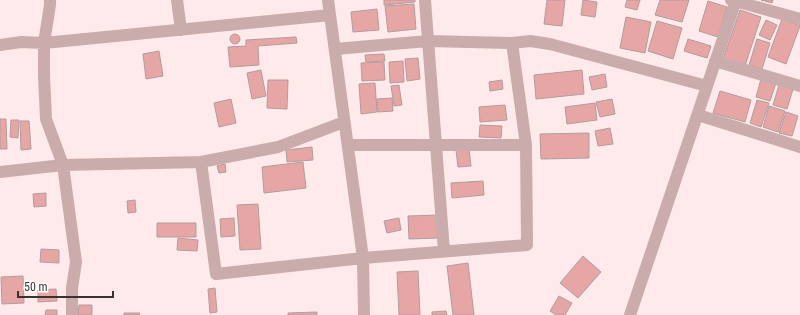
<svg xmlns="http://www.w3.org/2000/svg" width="800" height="315" font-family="'Roboto Condensed',sans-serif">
<rect width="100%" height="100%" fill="#feeaea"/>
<path fill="#e7a6a6" stroke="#b39c9c" d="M384,0h31v2l-31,3z
M547,0h18l-3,26 -18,-2z
M583,0l14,2 -2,15 -14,-2z
M627,0h13l-3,10 -12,-3z
M660,0h29l-7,22 -27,-7z
M761,0h12l-1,3z
M708,1l19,6 -9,30 -19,-6z
M414,4l2,25 -28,3 -3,-26z
M377,9l2,21 -26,2 -2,-20z
M740,10l21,7 -16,49 -22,-7z
M626,17l25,5 -6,31 -25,-5z
M782,19l18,7 -14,38 -18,-7z
M766,20l11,5 -7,15 -11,-5z
M657,21l25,7 -9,31 -25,-8z
M230 39a5 5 0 1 1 10 0a5 5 0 1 1-10 0Z
M296,37l1,6 -39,3 1,19 -29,2 -2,-20 18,-1v-6z
M688,39l23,7 -4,12 -23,-7z
M757,39l13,4 -8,26 -13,-4z
M159,51l4,25 -17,3 -3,-25z
M384,54l1,7 -19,1 -1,-7z
M418,58l2,21 -13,2 -2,-22z
M403,61l1,21 -14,1 -1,-21z
M384,62l1,18 -23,1 -1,-18z
M261,70l5,26 -14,3 -5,-26z
M582,70l2,24 -48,5 -2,-24z
M605,74l2,13 -15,3 -3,-13z
M761,79l15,4 -6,18 -14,-4z
M268,80h20l-1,29 -20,-1z
M502,80l1,9 -13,2 -1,-9z
M375,83l2,29 -16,2 -2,-30z
M399,85l3,20 -8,1 -3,-20z
M779,85l14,4 -6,20 -14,-4z
M720,91l31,9 -6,22 -32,-9z
M392,98l1,13 -15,1 -1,-13z
M231,99l5,24 -17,4 -5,-24z
M612,99l3,15 -15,3 -4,-15z
M757,100l12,3 -8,24 -11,-4z
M595,103l2,17 -30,4 -2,-17z
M505,105l2,15 -27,2 -1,-15z
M769,106l16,5 -7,21 -15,-5z
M786,112l12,4 -6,20 -13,-3z
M0,119h6l1,30h-7z
M11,120h8l-1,18 -8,-1z
M20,121h9l2,28 -10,1z
M480,125l22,1 -1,12 -22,-1z
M610,128l3,16 -15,2 -3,-15z
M589,133v25l-48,1 -1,-25z
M312,147l1,13 -26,2 -1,-12z
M469,149l2,17 -13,1 -2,-17z
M303,162l3,26 -42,5 -2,-26z
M225,164l1,8 -7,1 -2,-7z
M483,181l1,14 -32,3 -1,-15z
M46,193v13l-12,1 -1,-13z
M135,200l1,12 -8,1 -1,-12z
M258,204l3,45 -21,1 -3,-45z
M438,215l1,23 -30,1 -1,-23z
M234,218l1,18 -14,1 -1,-18z
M399,218l2,12 -14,3 -3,-12z
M157,223h39v14h-39z
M178,238l20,2 -1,11 -20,-1z
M41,249l18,1v13l-19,-1z
M583,256l18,16 -23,26 -18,-15z
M468,263l6,52h-21l-6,-49z
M418,271l2,44h-21l-2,-43z
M23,276l1,27 -22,1 -1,-27z
M215,288l2,24 -7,1 -2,-24z
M56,289l1,12 -19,1v-12z
M559,296l13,7 -7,12h-9l-6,-4z
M79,305h13v10h-14z
M46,310h11v5h-12z
M446,311l1,4h-15v-3z
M317,312v3h-29v-2z
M124,313h16l-1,2h-15z"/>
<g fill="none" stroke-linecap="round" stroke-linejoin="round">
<path stroke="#caacac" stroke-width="12" d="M50,0v5l-6,38v33l2,43 17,46 13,97 -4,26v27
M177,0l4,30
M328,0l35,258 1,57
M425,0l19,251
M731,0l69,19
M0,45l21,-3 23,1 286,-28
M335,49l93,-8 84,2 18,-2 20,3 157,42
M715,61l85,25
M698,115l102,32
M348,145h178
M201,162l15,112 147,-16 164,-13 -1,-100 -14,-102
M0,172l63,-7 138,-3 77,-15 66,-25
M630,315l106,-315"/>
</g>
<path d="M18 291v6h95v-6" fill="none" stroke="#3b3131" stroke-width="2"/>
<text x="24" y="291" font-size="12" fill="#3b3131" stroke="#ffffff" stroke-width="3" paint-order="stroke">50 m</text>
</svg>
